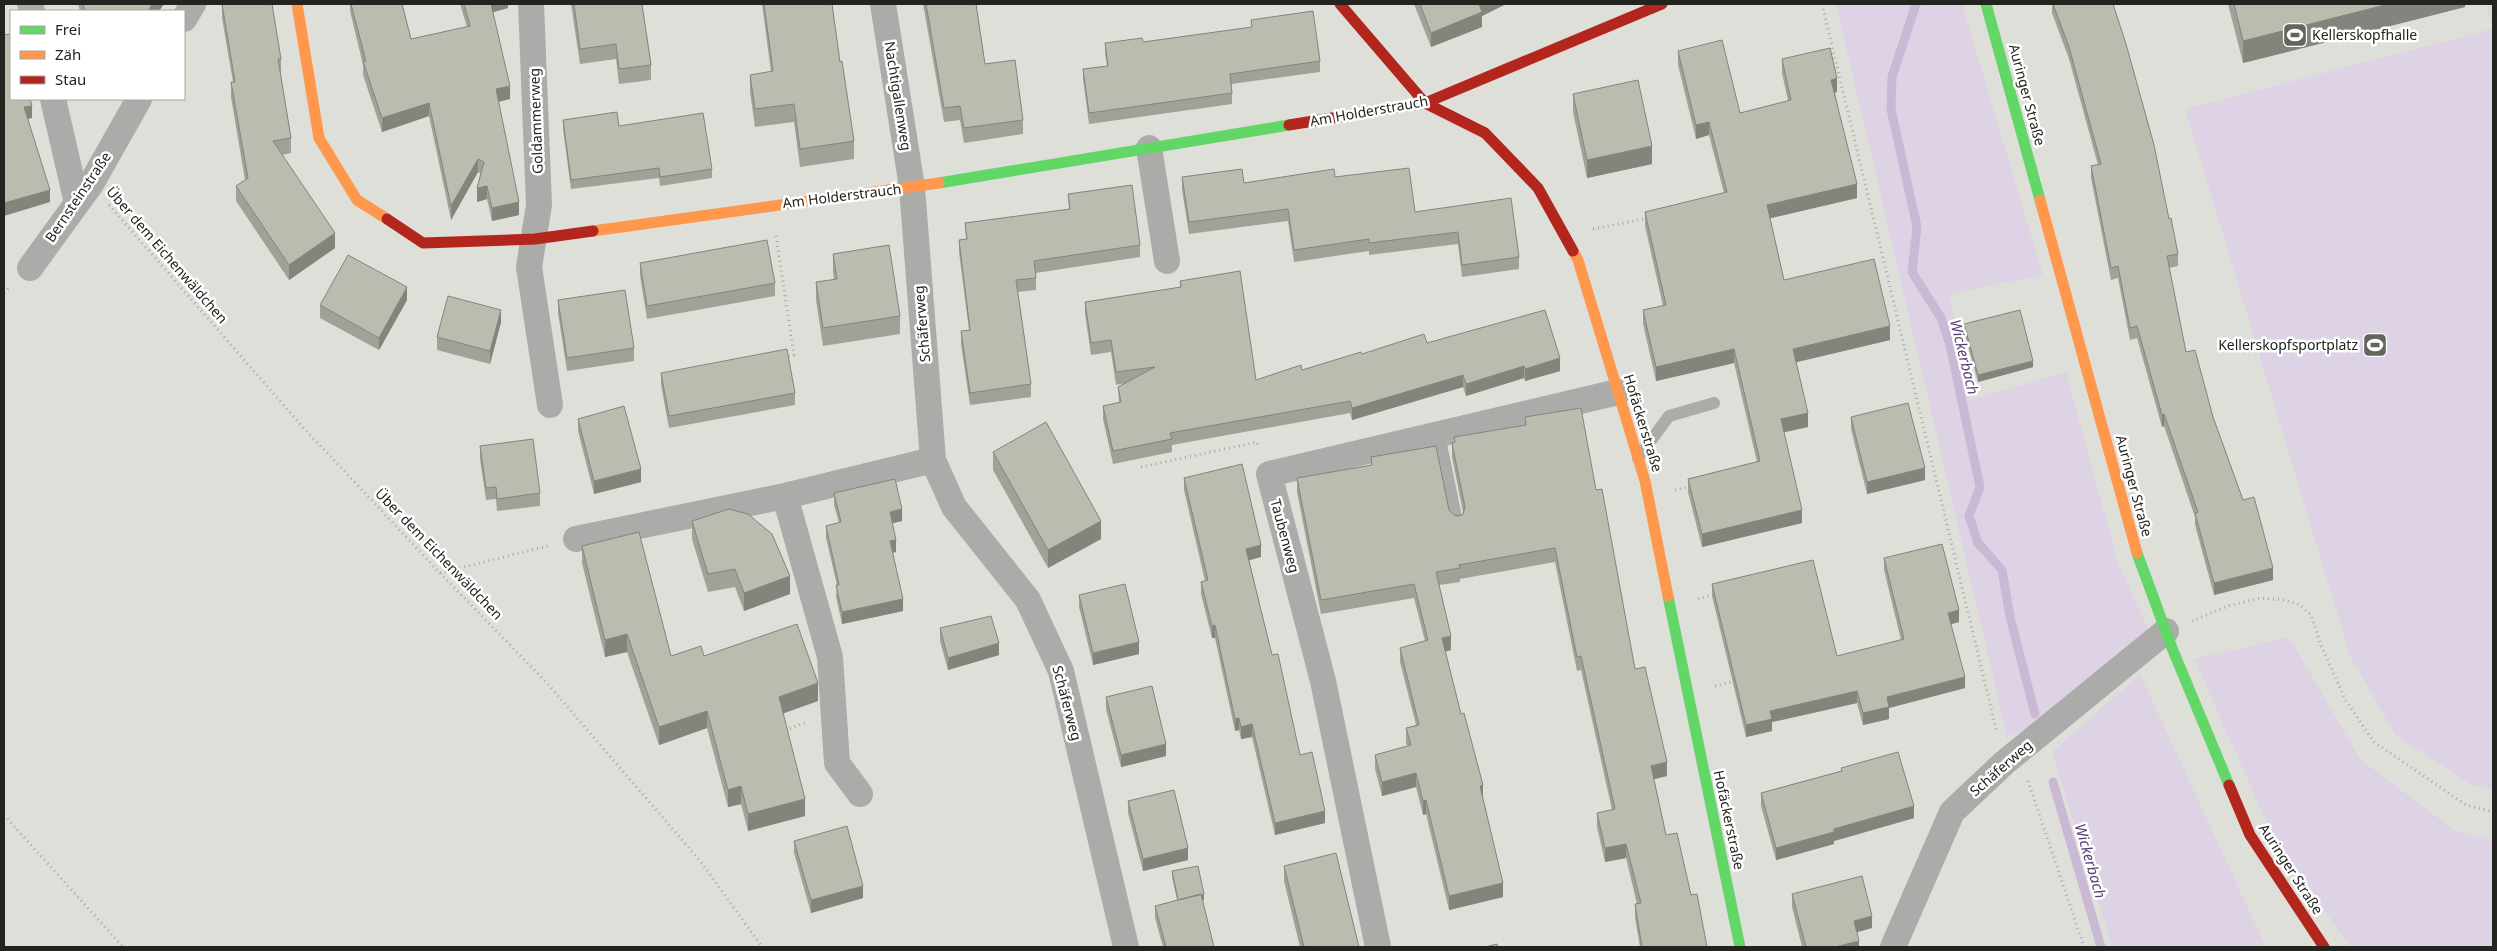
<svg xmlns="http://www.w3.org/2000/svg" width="2497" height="951" font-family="'Noto Sans',sans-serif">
<rect width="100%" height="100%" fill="#dfdfd9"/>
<path fill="#ded3e5" d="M1836,4h126l81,271 -94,19 21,106 96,-28 52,191 32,70 -106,90 -37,14z
M2487,4h6v786l-21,-5 -76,-49 -46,-80 -165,-547 307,-80z
M2289,637l72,123 96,72 36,9v106h-143l-79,-115 -77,-173z
M2140,674l125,271 2,2h-155l-60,-195z"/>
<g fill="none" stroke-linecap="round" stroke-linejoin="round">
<path stroke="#c9b9d4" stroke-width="9" d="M1916,4l-24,73 -1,32 26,118 -5,45 29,46 9,27 30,142 -11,29 9,27 24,27 8,47 25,97
M2053,782l48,165"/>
<path stroke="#a7a7a4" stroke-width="3" stroke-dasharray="1 4" stroke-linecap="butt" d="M1822,4l175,729
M109,205l191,219 140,149 107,110 154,179 61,85
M1593,229l56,-11
M776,236l18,119 -8,2
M4,293l6,-6
M1141,467l116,-25 2,5
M1675,490l16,-4
M440,573l108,-27
M1698,599l18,-5
M2192,621l36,-15 33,-8 24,2 15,5 11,10 9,28 26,58 28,41 92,63 27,7
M1715,686l21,-5
M785,730l20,-7
M2028,781l56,166
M4,815l119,132"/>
<path stroke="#ababa9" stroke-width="12" d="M1439,434l18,88
M1638,458l31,-42 45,-13"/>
<path stroke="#ababa9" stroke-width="26" d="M30,4l2,7
M531,4l8,201 -10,62 21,138
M883,4l29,183 21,273 21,47 74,93 33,71 65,276
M184,19l9,-15
M53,99l24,104
M1149,148l18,113
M30,268l61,-84 48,-85
M785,496l45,161 7,106 23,31
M576,539l209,-43 148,-36
M1378,947l-55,-266 -54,-207 349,-82
M1893,947l59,-135 52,-49 162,-132"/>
<path stroke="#63d668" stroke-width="11" d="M1986,4l54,196
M939,183l350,-58
M2137,553l35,95 57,137
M1668,596l72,351"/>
<path stroke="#ff974d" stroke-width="11" d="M297,4l22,134 38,62 30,19
M2040,200l97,353
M593,231l346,-48
M1573,251l5,9 67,221 23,115"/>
<path stroke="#b3261e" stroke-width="11" d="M1340,4l85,99 60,30 53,55 35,63
M1289,125l136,-22 237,-99
M387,219l36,24 112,-4 58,-8
M2229,785l21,50 74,112"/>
</g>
<path fill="#a1a297" d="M78,4h86l-5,7h-79z
M222,4l59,55v15h-1l11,64v15l-9,2 53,93 -46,32 -53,-79v-15l9,-6 -14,-83v-15h2l-11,-64z
M350,4h52l9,35 56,-12 -7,-23h48v4l-15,4 17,87 -11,3 20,113 -27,6 -5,-22 -10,3 4,-28 -3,-2 -27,48 -22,-104 -47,16 -19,-57v-10l-13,-54z
M571,4h71l9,61v15l-32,4 -3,-25 -36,5z
M762,4h70l8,58 14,79v18l-54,8 -6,-45 -39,5 -5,-35v-17l21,-3z
M923,4h53l9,60 38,56v14l-59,9 -4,-23 -16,2z
M1414,4h92l-24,12v11l-51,20z
M2052,4h61l65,250v12l-9,2 17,84 27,65 30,83 30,80 -59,15 -19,-70v-8l-31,-91 -2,1 -25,-89 -7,2 -12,-62 -7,2 -20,-102v-12l7,-1 -29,-106 -17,-46z
M2228,4h237v3l-222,56z
M1251,20l69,41v11l-89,12 1,9v11l-143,20 -6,-45v-10l24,-3 -2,-13v-10l38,-1 108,-14z
M1678,51l62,62 48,-12 -6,-28v-14l55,33 -2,1 22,105 -87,20 14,62 106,60 -94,22 12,65 -24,5 18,91 -100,24 -14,-55v-13l69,-17 -23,-99 -78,18 -13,-57v-14l20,-4 -18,-80v-14l79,-19 -15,-58 -13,4 -18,-74z
M1573,94l79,70 -65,14 -14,-66z
M563,120l56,6 93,43v9l-52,8 -1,-8 -88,11 -8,-60z
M1182,177l62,6 91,-6 184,80v12l-57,8 -4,-33 -89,11v-4l-75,11 -6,-41 -99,13 -7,-44z
M1068,194l72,51v12l-104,16v17l-18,2 13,92v13l-61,8 -9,-61v-13l8,-1 -10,-78v-12l7,-1 -1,-16 104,-13z
M833,254l67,62v18l-77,12 -7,-46v-18l18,-2 -1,-8z
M640,263l135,20v13l-128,23 -7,-44z
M1180,281l76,99 46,-10 60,-16 65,-11 133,28 -35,10 -1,-3 -58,18 -3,-9 -111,33 -2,-7 -178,32v7l-59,12 -10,-45v-13l16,-3 -1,-16 8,-4 -10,2 -5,-33 -20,3 -6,-41v-12l95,-14z
M407,300l-28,50 -59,-32v-13z
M558,300l76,48v13l-67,10 -9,-58z
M501,322l-11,42 -53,-14v-13z
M1964,324l69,43 -55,15 -14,-51z
M661,373l134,20v12l-126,23 -8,-43z
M1525,417l71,73 39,179 32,107 -13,3 12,56 25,60 16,52h-67l-5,-29v-14h2l-11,-46 -21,4 -8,-35v-14l15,-3 -31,-140 -4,1 -22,-109 -95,17v3l-21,3 12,65 -6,2 38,147 20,98 -54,13 -23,-96 -3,1 -7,-28 -34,9 -7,-27v-14l32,-9 -1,-4v-14l10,-3 -16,-63v-14l25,-7 -11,-43 -93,16 -24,-122v-14l74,-13v-8l78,53 5,5 5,1 4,-2v-2l-11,-55v-14l2,-1v-5l71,-12z
M1851,417l74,63 -58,14 -16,-65z
M578,419l63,63 -47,12 -16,-63z
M480,446l60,47v13l-43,5 -1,-12 -10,1 -6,-41z
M993,452l108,87 -53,29 -55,-98z
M1184,478l77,79 -12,3 23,95 28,100 25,68 -50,12 -23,-98 -11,2 -2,-9 -4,1 -20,-93h-3l-11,-44v-12l4,-1 -21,-91z
M834,493l68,28 -10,2 4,29 -4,1 11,58 -61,13 -6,-27 1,-12 -11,-47v-12l13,-3 -5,-18z
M692,521l98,73 -46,17 -9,-24 -27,5 -16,-53z
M582,546l89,110h33l114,45 -35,12 22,103 -57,15 -7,-27 -13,3 -21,-79 -48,17 -32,-93 -22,5 -23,-94z
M1884,558l75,64 -8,2 14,64 -76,20v11l-26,6 -6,-22 -85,19v9l-26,6 -34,-141v-12l125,72 64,-16 -17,-70z
M1079,595l60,59 -46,11 -14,-58z
M940,628l59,27 -51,15 -8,-29z
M1106,697l60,59 -45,11 -15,-58z
M1841,768l73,50 -80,23v3l-58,16 -15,-54v-13l80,-22z
M1128,801l60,59 -45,11 -15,-58z
M794,841l69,57 -52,15 -17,-60z
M1284,866l75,81h-59l-16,-66z
M1172,871l32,29 -2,1 12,46h-51l-8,-29v-12l22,-6 -5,-23z
M1792,894l80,34 -15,4 2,15h-57l-10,-40z"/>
<path fill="#83847b" d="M152,4h12l-5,7h-11z
M490,4h18v4l-18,5z
M1478,4h28l-24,12v11l-51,20v-14z
M2389,4h76v3l-222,56v-22z
M1837,78v14l-6,1v-13z
M510,86v13l-14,3v-13z
M429,103v13l-47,16v-14z
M32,106v12l-8,2v-13z
M1709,122v13l-13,4v-14z
M1652,146v18l-65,14v-18z
M478,159v13l-27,48v-14z
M1857,184v14l-90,21v-14z
M487,186v13l-10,3v-14z
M50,190v12l-46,14v-13z
M519,202v13l-27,6v-13z
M335,233v15l-46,32v-15z
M407,287v13l-28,50v-12z
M501,310v12l-11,42v-13z
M1890,326v14l-97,23v-14z
M1734,349v14l-78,18v-14z
M1560,358v13l-35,10v-12z
M2033,361v6l-55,15v-7z
M1524,366v12l-58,18v-12z
M1463,375v12l-111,33v-12z
M1808,413v14l-27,6v-14z
M2164,414v12l-2,1v-12z
M1925,468v12l-58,14v-12z
M641,469v13l-47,12v-13z
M902,509v12l-12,3v-12z
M1802,510v13l-100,24v-13z
M1101,521v18l-53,29v-18z
M896,540v12l-6,1v-12z
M1261,545v12l-15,4v-12z
M2273,568v12l-59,15v-12z
M790,576v18l-46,17v-18z
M903,599v12l-61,13v-12z
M1959,610v12l-11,3v-12z
M1215,625v13h-3v-12z
M627,634v18l-22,5v-17z
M1451,636v14l-9,2v-14z
M1139,642v12l-46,11v-12z
M999,643v12l-51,15v-12z
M1965,677v11l-76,20v11l-26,6v-12l24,-16z
M818,683v18l-39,14v-18z
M1857,691v12l-85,19v9l-26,6v-12l24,-14z
M707,711v17l-48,17v-18z
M1239,718v12l-4,1v-12z
M1252,724v13l-11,2v-12z
M1166,744v12l-45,11v-12z
M1667,762v14l-16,4v-14z
M1416,773v14l-34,9v-14z
M1483,785v14l-3,1v-14z
M741,786v18l-13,3v-17z
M805,799v17l-57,15v-17z
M1426,800v14l-3,1v-14z
M1914,806v12l-80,23v3l-58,16v-12l58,-19z
M1325,811v12l-50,12v-12z
M1626,844v14l-21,4v-14z
M1188,848v12l-45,11v-12z
M1503,883v14l-54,13v-14z
M863,886v12l-52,15v-13z
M1204,894v6l-26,6v-6z
M1872,916v12l-18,5v-12z
M1859,941v6h-24z"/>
<path fill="#bbbcb0" stroke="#83847b" d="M83,4h69l-4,7h-63z
M222,4h50l9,55h-3l13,79 -18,3 62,92 -46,32 -53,-79 12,-8 -17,-96h4z
M351,4h51l9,35 59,-13 -6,-22h27l19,82 -14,3 23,113 -27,6 -5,-22 -10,2 7,-26 -6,-3 -27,47 -22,-103 -47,15 -19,-57h3z
M574,4h68l9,61 -32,4 -3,-25 -36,5z
M764,4h68l8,58 2,-1 12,80 -54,8 -6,-45 -39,5 -5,-34 23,-4z
M926,4h50l9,60 30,-4 8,60 -59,8 -4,-22 -16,2z
M1420,4h59l3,8 -51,21z
M2053,4h60l13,40 28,101 15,74 2,-1 7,36 -11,2 19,96 9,-2 18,67 30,83 11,-3 19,71 -59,15 -19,-70 3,-1 -34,-98 -2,1 -25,-89 -7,2 -12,-62 -7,2 -20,-102 10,-2 -32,-117z
M2234,4h155l-146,37z
M1313,11l7,50 -90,13 2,19 -143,20 -6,-44 25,-3 -3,-23 37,-5 1,4 109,-15 -1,-7z
M11,34v65h19l2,7 -8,1 26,83 -46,13v-168z
M1722,40l18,73 51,-13 -9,-41 48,-11 7,30 -6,2 26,104 -90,21 17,75 90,-21 16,67 -97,23 15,64 -27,6 21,91 -100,24 -14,-55 72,-18 -26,-112 -78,18 -13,-57 23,-5 -21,-93 82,-20 -18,-70 -13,3 -18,-74z
M1638,80l14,66 -65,14 -14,-66z
M617,112l2,14 84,-13 9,56 -52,8 -1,-9 -88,12 -8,-60z
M1409,168l6,44 96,-14 8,59 -57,8 -4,-33 -89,11v-4l-75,11 -6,-41 -99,13 -7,-45 60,-8 2,14 90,-14 1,8z
M1132,185l8,60 -106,16 2,17 -20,2 15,104 -61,9 -9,-62 9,-1 -11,-90 8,-1 -2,-16 105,-14 -2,-15z
M767,240l8,43 -128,23 -7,-43z
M889,245l11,71 -77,12 -7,-46 21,-3 -4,-25z
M348,255l59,32 -28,51 -59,-33z
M1240,271l16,109 45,-15 1,5 59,-18 1,2 62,-20 3,9 118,-33 15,48 -35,11 -1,-3 -58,18 -3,-9 -111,33 -2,-7 -180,32 2,6 -59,12 -10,-45 18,-4 -3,-15 37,-20 -39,5 -5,-32 -20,3 -6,-41 96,-15 -1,-6z
M625,290l9,58 -67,10 -9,-58z
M448,296l53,14 -11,41 -53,-14z
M2020,310l13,51 -55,14 -14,-51z
M787,349l8,44 -126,23 -8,-43z
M1908,403l17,65 -58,14 -16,-65z
M624,406l17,63 -47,12 -16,-62z
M1581,408l15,82 6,-1 33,180 10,-2 22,95 -16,4 15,69 11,-2 14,62 6,-1 10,53h-65l-7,-43 6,-1 -15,-59 -21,4 -8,-35 18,-4 -34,-153 -4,1 -22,-109 -96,17 1,3 -24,4 15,64 -9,2 19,76 3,-1 19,72 -3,1 23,97 -54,13 -23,-96 -3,1 -7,-28 -34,9 -7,-27 36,-10 -5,-17 13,-3 -19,-77 28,-8 -14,-56 -93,16 -24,-122 75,-13 -1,-8 65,-11 13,64 5,5 5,1 4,-2 2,-7 -13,-64 3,-1 -1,-5 72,-12 -1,-8z
M1046,422l55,99 -53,29 -55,-98z
M533,439l7,54 -43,6 -1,-12 -10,1 -6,-42z
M1242,464l19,81 -15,4 26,106 6,-1 22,101 12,-3 13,59 -50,12 -23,-99 -11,3 -2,-9 -4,1 -20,-94 -3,1 -11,-44 7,-2 -24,-102z
M895,479l7,30 -12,3 6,28 -6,1 13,58 -61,13 -6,-27h3l-13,-59 15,-4 -7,-29z
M729,509l19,5 24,20 18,42 -46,17 -9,-24 -27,5 -16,-53z
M639,532l32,124 30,-10 3,10 93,-32 21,59 -39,14 26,102 -57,15 -7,-28 -13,4 -21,-79 -48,16 -32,-93 -22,6 -23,-94z
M1942,544l17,66 -11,3 17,64 -78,20 2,10 -26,6 -6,-22 -87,20 2,8 -26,6 -34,-141 101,-24 24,96 67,-17 -20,-81z
M1125,584l14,58 -46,11 -14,-58z
M991,616l8,27 -51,15 -8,-30z
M1152,686l14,58 -45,11 -15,-58z
M1898,752l16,54 -80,23v3l-58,16 -15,-55 81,-22 -1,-3z
M1174,790l14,58 -45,11 -15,-58z
M847,826l16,60 -52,14 -17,-59z
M1336,853l23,94h-55l-20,-81z
M1198,866l6,28 -26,6 -6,-29z
M1862,876l10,40 -18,5 5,20 -24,6h-29l-14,-53z
M1201,894l13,53h-48l-11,-41z
M1497,944l1,3h-13z"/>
<defs>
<symbol id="stadium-square" viewBox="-11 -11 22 22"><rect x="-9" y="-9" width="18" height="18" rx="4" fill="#656560" stroke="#fff"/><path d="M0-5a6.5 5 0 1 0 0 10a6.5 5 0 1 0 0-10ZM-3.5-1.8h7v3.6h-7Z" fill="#fff"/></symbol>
</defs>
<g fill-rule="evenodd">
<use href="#stadium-square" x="2281" y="21" width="28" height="28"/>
<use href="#stadium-square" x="2361" y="331" width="28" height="28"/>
</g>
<g text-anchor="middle" stroke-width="5" stroke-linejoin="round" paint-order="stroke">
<g font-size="14" fill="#23231f" stroke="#fff" text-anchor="start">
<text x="2312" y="40">Kellerskopfhalle</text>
<text x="2358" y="350" text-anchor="end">Kellerskopfsportplatz</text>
</g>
<g font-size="14" fill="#23231f" stroke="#fff">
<text transform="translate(2027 95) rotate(75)" y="5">Auringer Straße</text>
<text transform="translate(898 96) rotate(81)" y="5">Nachtigallenweg</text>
<text transform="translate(1369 111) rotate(-10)" y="5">Am Holderstrauch</text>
<text transform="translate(536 121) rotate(-92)" y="5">Goldammerweg</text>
<text transform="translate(842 196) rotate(-7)" y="5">Am Holderstrauch</text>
<text transform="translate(78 197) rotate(-56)" y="5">Bernsteinstraße</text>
<text transform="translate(167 255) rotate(49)" y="5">Über dem Eichenwäldchen</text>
<text transform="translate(922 324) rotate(-95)" y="5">Schäferweg</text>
<text transform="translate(1643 423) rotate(73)" y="5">Hofäckerstraße</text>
<text transform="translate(2134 486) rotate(75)" y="5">Auringer Straße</text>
<text transform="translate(1285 536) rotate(75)" y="5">Taubenweg</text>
<text transform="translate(439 554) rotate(46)" y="5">Über dem Eichenwäldchen</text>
<text transform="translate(1067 703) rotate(75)" y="5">Schäferweg</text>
<text transform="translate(2001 768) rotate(-41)" y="5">Schäferweg</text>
<text transform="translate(1729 820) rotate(78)" y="5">Hofäckerstraße</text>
<text transform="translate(2291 869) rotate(57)" y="5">Auringer Straße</text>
</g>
<g font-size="15" font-style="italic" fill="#5b3d72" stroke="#fff">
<text transform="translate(1964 357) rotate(76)" y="5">Wickerbach</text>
<text transform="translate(2090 861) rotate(74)" y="5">Wickerbach</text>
</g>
</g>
<rect width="2497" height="951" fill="none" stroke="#23231f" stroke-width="10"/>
<rect x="10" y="10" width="175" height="90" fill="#ffffff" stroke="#a7a7a5"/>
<rect x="20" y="26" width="25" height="8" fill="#63d668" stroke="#a7a7a5"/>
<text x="55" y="35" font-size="15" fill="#23231f">Frei</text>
<rect x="20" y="51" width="25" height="8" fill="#ff974d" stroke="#a7a7a5"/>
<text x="55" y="60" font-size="15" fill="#23231f">Zäh</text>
<rect x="20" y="76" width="25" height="8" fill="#b3261e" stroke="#a7a7a5"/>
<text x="55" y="85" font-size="15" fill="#23231f">Stau</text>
</svg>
